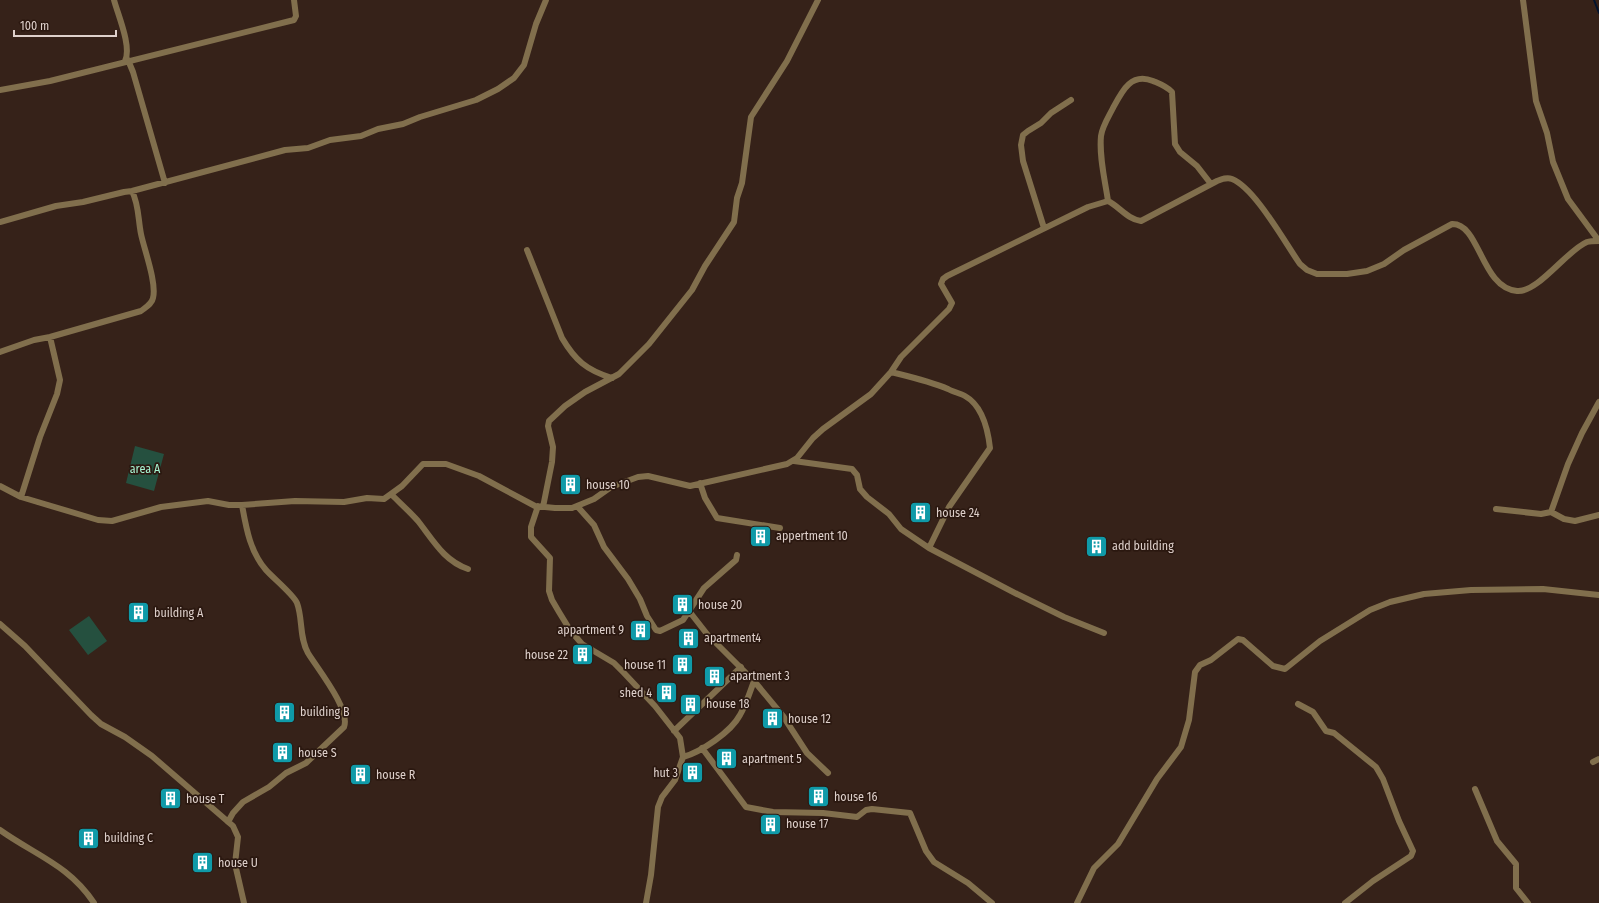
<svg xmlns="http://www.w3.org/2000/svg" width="1599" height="903" font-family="'Fira Sans Condensed',sans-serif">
<rect width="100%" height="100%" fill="#362219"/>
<path fill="#25503f" d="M135,446l29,8 -10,37 -28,-8z
M89,616l18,25 -19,14 -19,-25z"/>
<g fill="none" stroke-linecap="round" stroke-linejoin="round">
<path stroke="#02132e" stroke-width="2" d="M1594,0l5,13"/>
<path stroke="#816f4d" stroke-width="6" d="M114,0c4,15 18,47 11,61
M1523,0l13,101 11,32 6,29 15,37 31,42
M128,60l5,12 32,111
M0,90l50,-9 244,-61 2,-4 -2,-16
M1108,201c-3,-21 -9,-44 -7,-65 1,-9 8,-20 12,-28 9,-17 18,-36 40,-27 7,3 13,5 19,11l3,52 5,8 17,14 14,18
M0,222l56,-16 27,-4 41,-10 8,-1 153,-41 23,-2 22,-8 31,-4 17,-7 25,-5 17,-7 56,-17 22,-11 16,-11 10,-13 12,-41 10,-24
M1044,228l-21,-67 -2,-16 2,-10 5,-4 13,-8 10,-10 20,-13
M527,250l35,88c13,22 24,32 50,40
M0,352l34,-12 16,-3 91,-26c5,-4 11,-7 12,-13 4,-15 -9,-49 -12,-64 -3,-15 -2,-29 -9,-43
M891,372c20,5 38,9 57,17 5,3 12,4 17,7 18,10 23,34 25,52l-41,59 -20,41
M794,461l58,8 5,6 3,14 7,8 22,17 12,15 28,19 88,46 47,23 40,16
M700,483l5,15 12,20 63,10
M0,486l21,11 77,23 14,1 49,-14 47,-6 21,4h13l53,-4 49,1 23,-4 17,1 18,-13 21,-22h23l33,12 56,30 20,2h17l22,-9 17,-12 27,-10 10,-1 42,10 97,-22 10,-6 16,-20 10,-9 48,-35 20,-22 10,-15 48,-48 3,-6 -11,-19 2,-5 4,-3 141,-69 20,-6c12,6 19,18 33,20l76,-40c5,-2 10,-4 15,-2 23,9 53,64 68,85l7,6 10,4h30l20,-3 17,-7 20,-14 48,-26c28,-1 29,64 65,67 21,2 50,-41 70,-49 3,-1 8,-1 12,-1
M392,495c8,8 18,17 26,26 15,19 26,40 50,48
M21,497l19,-60 17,-43 3,-14 -10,-43
M538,506l-7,21v10l19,21 -1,33 3,9 7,12 11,18 12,14 32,19 10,10 31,33 25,32 3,19 -8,23 -13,17 -4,10 -7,68 -5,28
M577,506l17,19 10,22 24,32 12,20 7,17 9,14 4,1 23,-11 21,-32 32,-28 1,-5
M543,507l9,-45 1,-15 -5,-21 1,-5 16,-15 20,-14 34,-18 30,-30 43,-54 13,-24 29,-44 3,-24 5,-15 9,-66 36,-56 31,-61
M1496,509l45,5 10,-2 13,7 11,2 24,-6
M1551,512l17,-48 14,-31 17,-31
M689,611l18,23 47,47 29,35 24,37 21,20
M0,624l25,22 66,69 10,9 24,13 27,19 81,70 5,11 -3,27 9,39
M1298,704l15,8 13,19 8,2 42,34 7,12 16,42 14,30 -2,5 -38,25 -28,22
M674,731l67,-64
M702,748l44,59 27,5 50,1 34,4 9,-7 6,-1 38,4 16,38 8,11 34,21 24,20
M683,757c18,-5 48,-25 57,-42 6,-10 10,-23 14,-34
M1593,762l6,-3
M1475,789l22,52 19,23v24l12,15
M228,822l5,-9 10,-11 26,-15 17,-14 20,-10 38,-36c7,-17 -27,-59 -36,-74 -9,-16 -5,-34 -11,-50 -3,-8 -25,-26 -31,-33 -16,-18 -20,-43 -24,-65
M0,830c35,25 69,35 94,73
M1077,903l17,-35 24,-24 39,-65 24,-32 8,-27 6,-48 5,-7 11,-5 27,-21 5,1 30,26 12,3 35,-28 50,-31 20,-8 34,-8 47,-4 72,-1 56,6"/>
</g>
<defs>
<symbol id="building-square" viewBox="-11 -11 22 22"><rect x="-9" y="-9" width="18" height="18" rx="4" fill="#0f9aa8" stroke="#2b1810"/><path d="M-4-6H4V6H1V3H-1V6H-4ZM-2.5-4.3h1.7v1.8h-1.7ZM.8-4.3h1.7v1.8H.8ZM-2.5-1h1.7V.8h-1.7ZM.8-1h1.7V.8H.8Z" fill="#fff"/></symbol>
</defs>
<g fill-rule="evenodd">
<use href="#building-square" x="558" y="472" width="25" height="25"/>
<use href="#building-square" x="908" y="500" width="25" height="25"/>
<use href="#building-square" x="748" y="524" width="25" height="25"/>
<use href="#building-square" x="1084" y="534" width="25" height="25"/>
<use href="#building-square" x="670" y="592" width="25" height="25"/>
<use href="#building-square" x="126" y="600" width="25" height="25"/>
<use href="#building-square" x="628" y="618" width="25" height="25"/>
<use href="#building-square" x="676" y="626" width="25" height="25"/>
<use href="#building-square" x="570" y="642" width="25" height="25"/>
<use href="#building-square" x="670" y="652" width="25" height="25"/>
<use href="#building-square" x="702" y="664" width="25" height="25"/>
<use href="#building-square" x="654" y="680" width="25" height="25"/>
<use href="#building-square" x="678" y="692" width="25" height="25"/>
<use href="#building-square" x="272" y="700" width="25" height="25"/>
<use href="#building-square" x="760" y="706" width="25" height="25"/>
<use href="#building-square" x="270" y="740" width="25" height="25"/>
<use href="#building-square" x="714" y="746" width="25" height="25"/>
<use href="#building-square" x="680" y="760" width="25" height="25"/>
<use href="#building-square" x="348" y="762" width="25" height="25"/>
<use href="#building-square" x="806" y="784" width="25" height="25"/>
<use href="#building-square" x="158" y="786" width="25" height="25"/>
<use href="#building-square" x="758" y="812" width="25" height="25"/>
<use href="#building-square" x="76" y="826" width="25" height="25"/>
<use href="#building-square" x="190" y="850" width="25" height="25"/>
</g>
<g text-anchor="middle" stroke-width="3.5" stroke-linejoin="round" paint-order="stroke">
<g font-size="12" fill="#a6f3d1" stroke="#2b1810">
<text x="145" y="473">area A</text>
</g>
<g font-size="12" fill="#ded0cb" stroke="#2b1810" text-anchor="start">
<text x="586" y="489">house 10</text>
<text x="936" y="517">house 24</text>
<text x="776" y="540">appertment 10</text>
<text x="1112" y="550">add building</text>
<text x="698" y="609">house 20</text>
<text x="154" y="617">building A</text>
<text x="624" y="634" text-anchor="end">appartment 9</text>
<text x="704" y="642">apartment4</text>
<text x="568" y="659" text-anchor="end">house 22</text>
<text x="666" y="669" text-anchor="end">house 11</text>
<text x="730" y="680">apartment 3</text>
<text x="652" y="697" text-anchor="end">shed 4</text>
<text x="706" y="708">house 18</text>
<text x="300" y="716">building B</text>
<text x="788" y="723">house 12</text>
<text x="298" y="757">house S</text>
<text x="742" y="763">apartment 5</text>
<text x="678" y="777" text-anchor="end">hut 3</text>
<text x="376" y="779">house R</text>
<text x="834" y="801">house 16</text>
<text x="186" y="803">house T</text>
<text x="786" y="828">house 17</text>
<text x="104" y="842">building C</text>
<text x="218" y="867">house U</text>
</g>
</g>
<path d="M14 30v6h102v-6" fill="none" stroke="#ded0cb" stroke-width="2"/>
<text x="20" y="30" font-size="12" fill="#ded0cb" stroke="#2b1810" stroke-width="3" paint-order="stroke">100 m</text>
</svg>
